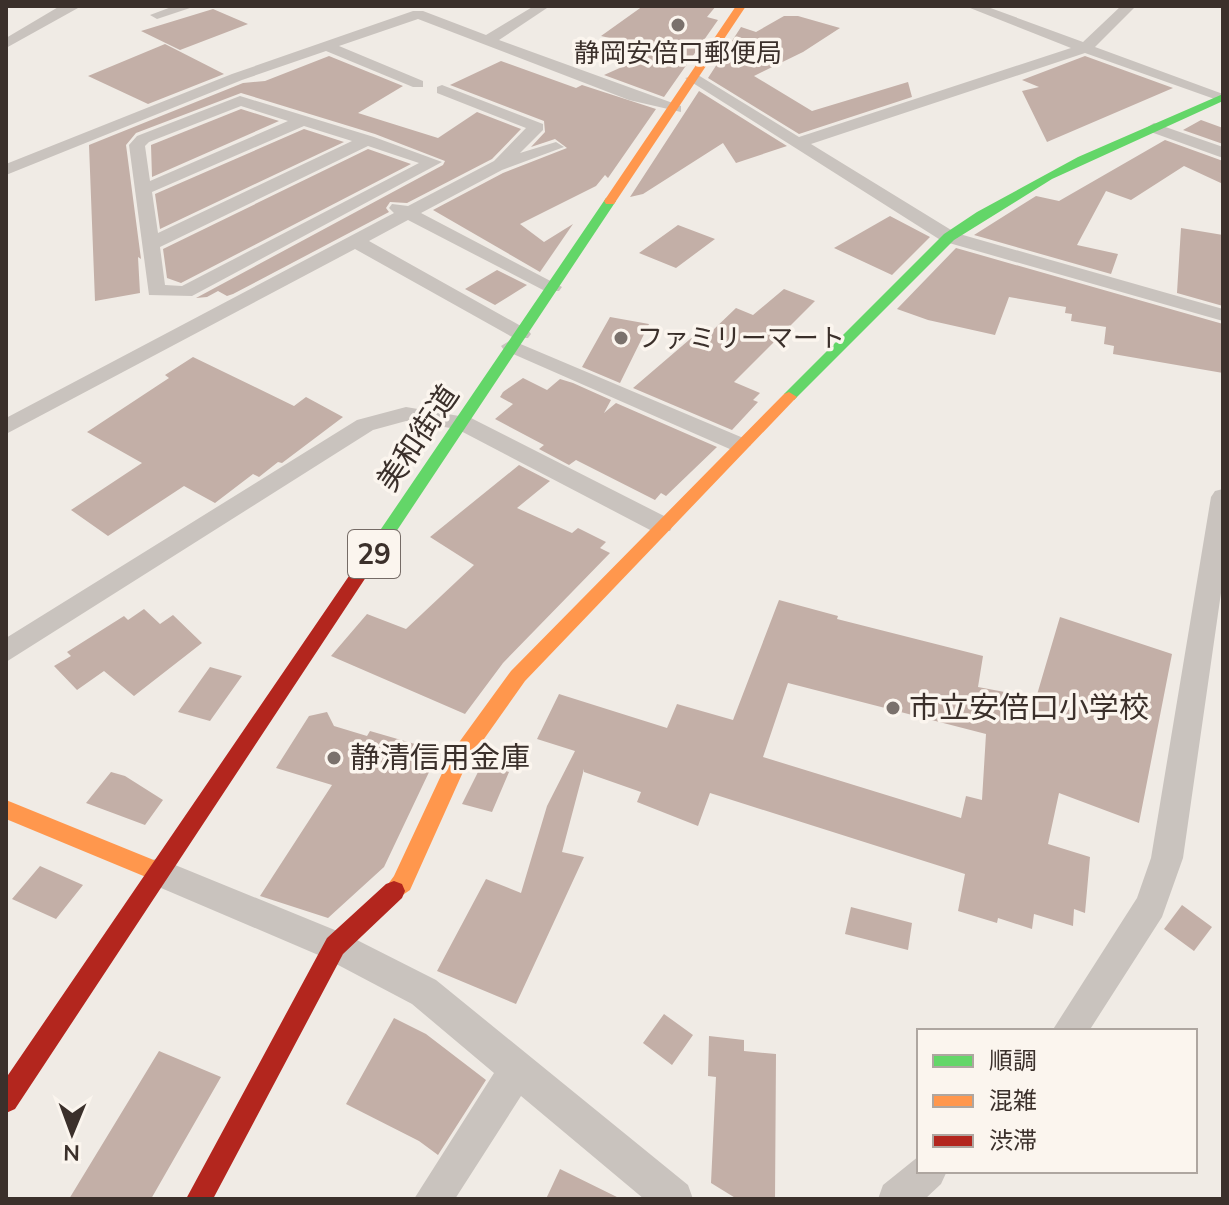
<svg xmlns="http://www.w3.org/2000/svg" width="1229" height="1205" font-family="Mulish,'Noto Sans JP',sans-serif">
<rect width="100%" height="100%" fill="#f0ebe5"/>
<path fill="#c3afa7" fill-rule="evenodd" d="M643,6h73l-9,11 11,3 -54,77 -60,-22 56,-25 -59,-14z
M213,9l35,15 -68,26 -39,-19z
M784,16h14l42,12 -37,24 -49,24 58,35 96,-29 4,15 -113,37 -91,-56 33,-51 15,5z
M165,44l59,30 -76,30 -60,-28z
M329,56l74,30 -45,27 80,25 39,-26 44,17 -29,30 -85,44 -17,-1 -4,6 3,4 -156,82 -6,2 -9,-5 -11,6 -11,1 247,-133 2,-4 -70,-27 -134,-41 -105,40 -10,12 15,114 -3,-2 2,36 -45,8 -6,-156 154,-62 22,-2z
M1085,56l88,32 -126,54 -25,-51 17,-4 -17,-7z
M501,61l75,27 6,-3 74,24 -48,69 -3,-3 -9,11 -76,38 24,18 29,-18 -33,48 -107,-62 70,-37 64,-25 -12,-9 -24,8 14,-15 -1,-11 -94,-36z
M699,91l88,55 -51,17 -13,-20 -80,51 -13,3z
M241,109l38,12 -127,56 -1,-32z
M1201,120l22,8v16l-40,-14z
M304,129l40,13 -184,87 -5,-35z
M1165,140l58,21v23l-39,-18 -53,34 -25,-9 -29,54 41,9 -7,20 -137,-39 62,-39 23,5z
M368,149l43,15 -230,119 -14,-5 -4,-29z
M890,216l40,21 -38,38 -58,-27z
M678,225l37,14 -39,29 -37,-15z
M1181,228l42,7v71l-46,-13z
M956,248l267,76v49l-110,-19 1,-8 -10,-2 2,-17 -35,-6 1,-7 -7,-1 1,-6 -57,-10 -14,38 -67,-15 -31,-11z
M497,270l30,15 -32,20 -30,-16z
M784,289l31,12 -81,81 26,11 -7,7 5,2 -26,28 -99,-42 70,-60 8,4 25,-24 17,7z
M610,317l39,7 -29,59 -38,-16z
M193,357l101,49 12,-9 37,20 -61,46 -4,-1 -19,15 -6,-3 -38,29 -31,-17 -76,50 -37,-26 71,-47 -55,-31 82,-54 -4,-3z
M523,378l24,12 13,-11 13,4 38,17 -7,13 12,-10 101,44 -51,49 -5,-3 -6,7 -79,-40 -7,5 -30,-16 5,-4 -49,-26 18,-15 -13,-7 3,-5z
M519,465l31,16 -33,27 55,25 6,-5 28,14 -6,6 10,5 -107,110 -38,51 -134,-58 36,-42 39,15 68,-64 -44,-28z
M779,600l59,16 -1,3 146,37 -5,31 58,11 24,-81 112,37 -33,169 -80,-30 -11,51 42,13 -5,56 -11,-4 -1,17 -39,-12 -2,15 -34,-11 -1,5 -39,-12 7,-37 -255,-81 -12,33 -61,-24 4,-10 -57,-20v-3l-22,83 22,5 -68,147 -79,-33 49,-92 35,14 26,-87 28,-55 -38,-12 22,-45 108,34 10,-24 56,16zM788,683l198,51 -4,66 -16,-4 -5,22 -198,-61z
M144,609l16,15 13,-9 29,28 -68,53 -30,-25 -27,19 -23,-24 17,-10 -4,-4 57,-36 4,4z
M210,667l32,9 -32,45 -32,-9z
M327,712l7,14 33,10 3,-5 69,20 -55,116 -56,51 -68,-22 72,-111 -56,-17 33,-52z
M482,764l27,8 -17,40 -30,-8z
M111,772l14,4 38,24 -18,25 -59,-22z
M40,866l43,19 -27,34 -44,-20z
M1182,905l30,22 -18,24 -30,-22z
M851,907l61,16 -4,27 -63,-16z
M664,1014l29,21 -21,30 -29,-22z
M394,1018l32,16 60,46 -48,75 -19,-14 -73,-37z
M709,1036l35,4v11l32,3 -1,145h-38l-26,-16 5,-106 -8,-1z
M159,1051l62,26 -70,122h-82z
M560,1169l61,30h-75z"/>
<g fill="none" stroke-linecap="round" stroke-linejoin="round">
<path fill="#c9c3be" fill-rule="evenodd" d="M60,6l18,2 -72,40v-10z
M174,6h22l-39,13 -7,-4z
M534,6h16l-51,34 182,66v6l-52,-12 -211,-81 -79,27 84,35v6h-10l-87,-36 -84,29 -236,95v-11l226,-90 181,-63h10l63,24z
M965,6h20l98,36 38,-36h15l-41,41 128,47v8l-138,-49 -274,91 145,89 267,76v12l-281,-80 -257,-163 13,-3 101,62 272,-89z
M442,85l101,39v6l-23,23 36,-11 8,5 -62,23 -81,43 141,74 -3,4h-14l-137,-71 -39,21 159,89 3,4 -3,4h-14l-159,-89 -349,185v-16l388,-205 -5,-5 3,-4 16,2 86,-45 32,-33 -89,-35v-6z
M240,96l134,41 68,25 -250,134 -43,-1 -20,-150 8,-9zM241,106l47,15 -138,60 -5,-35 4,-4zM304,126l48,15 -194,92 -6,-41zM368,146l51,17 -237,123 -17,-1 -5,-38z
M1154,123l69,24v11l-75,-27 -2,-3z
M511,340l237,100 3,5 -11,7 -8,-2 -228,-100 -3,-4z
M406,407l65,11 199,101 3,6 -3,6h-18l-195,-102 -51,-8 -33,9 -367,232v-24l351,-218z
M1223,489v90l-40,279 -21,59 -73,114h-37l85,-133 14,-40 60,-361 4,-6z
M158,858l189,77 89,45 252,205 5,14h-49l-123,-103 -66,103h-41l80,-126 -82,-69 -89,-47 -176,-75 -5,-10 5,-10z
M919,1156v15h28l-6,13 -16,15h-47l5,-14z"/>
<path fill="#63d668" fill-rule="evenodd" d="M1223,94v7l-171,78 -98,61 -160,160h-10v-6l160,-160 33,-22 101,-55z
M610,197l6,4 -240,361h-12l-3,-4 3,-4 242,-356z"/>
<path fill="#ff974d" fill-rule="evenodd" d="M736,6h10l-132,198h-8l-2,-3z
M789,392l8,5 -3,3 -269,281 -58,82 -57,127 -16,11 -8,-3 -3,-7 11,-15 58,-124 59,-81 273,-277z
M6,800l160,65 3,7 -3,7 -8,3 -152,-63z"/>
<path fill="#b3261e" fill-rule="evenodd" d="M370,552l9,6 -3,4 -361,547 -9,4v-35l358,-524z
M394,881l8,3 3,7 -3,7 -59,56 -130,245h-27l141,-261 59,-54z"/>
</g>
<g fill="#7a716c" stroke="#fbf5ee" stroke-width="3">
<circle cx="678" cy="25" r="8"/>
<circle cx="621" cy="338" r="8"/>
<circle cx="893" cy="708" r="8"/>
<circle cx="334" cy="758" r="8"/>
</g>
<g text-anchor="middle" stroke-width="7" stroke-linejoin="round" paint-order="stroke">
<g font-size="26" fill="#3b302b" stroke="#fbf5ee">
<text x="678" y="62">静岡安倍口郵便局</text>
<text x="637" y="347" text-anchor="start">ファミリーマート</text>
</g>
<rect fill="#fbf5ee" stroke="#756b66" stroke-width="2" x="348" y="530" width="52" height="48" rx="6"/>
<g font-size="28" font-weight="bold" fill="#3b302b">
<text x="374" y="564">29</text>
</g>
<g font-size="30" fill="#3b302b" stroke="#fbf5ee">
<text transform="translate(418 438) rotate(-56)" y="10">美和街道</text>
</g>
<g font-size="30" fill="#3b302b" stroke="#fbf5ee" text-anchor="start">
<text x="909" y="718">市立安倍口小学校</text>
<text x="350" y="768">静清信用金庫</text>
</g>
</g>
<rect width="1229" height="1205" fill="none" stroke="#3b302b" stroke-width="16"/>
<rect x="917" y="1029" width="280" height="144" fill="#fbf5ee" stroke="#aea6a0" stroke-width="2"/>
<rect x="933" y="1055" width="40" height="12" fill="#63d668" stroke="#aea6a0" stroke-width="2"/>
<text x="989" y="1069" font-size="24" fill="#3b302b">順調</text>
<rect x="933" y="1095" width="40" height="12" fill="#ff974d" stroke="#aea6a0" stroke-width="2"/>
<text x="989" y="1109" font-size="24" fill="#3b302b">混雑</text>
<rect x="933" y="1135" width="40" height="12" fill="#b3261e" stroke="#aea6a0" stroke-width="2"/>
<text x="989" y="1149" font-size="24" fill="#3b302b">渋滞</text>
<g transform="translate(72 1133) rotate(181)" stroke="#fbf5ee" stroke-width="6" paint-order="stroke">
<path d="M0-6L14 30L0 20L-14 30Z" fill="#3b302b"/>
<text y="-12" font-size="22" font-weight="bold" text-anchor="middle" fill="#3b302b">N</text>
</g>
</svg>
